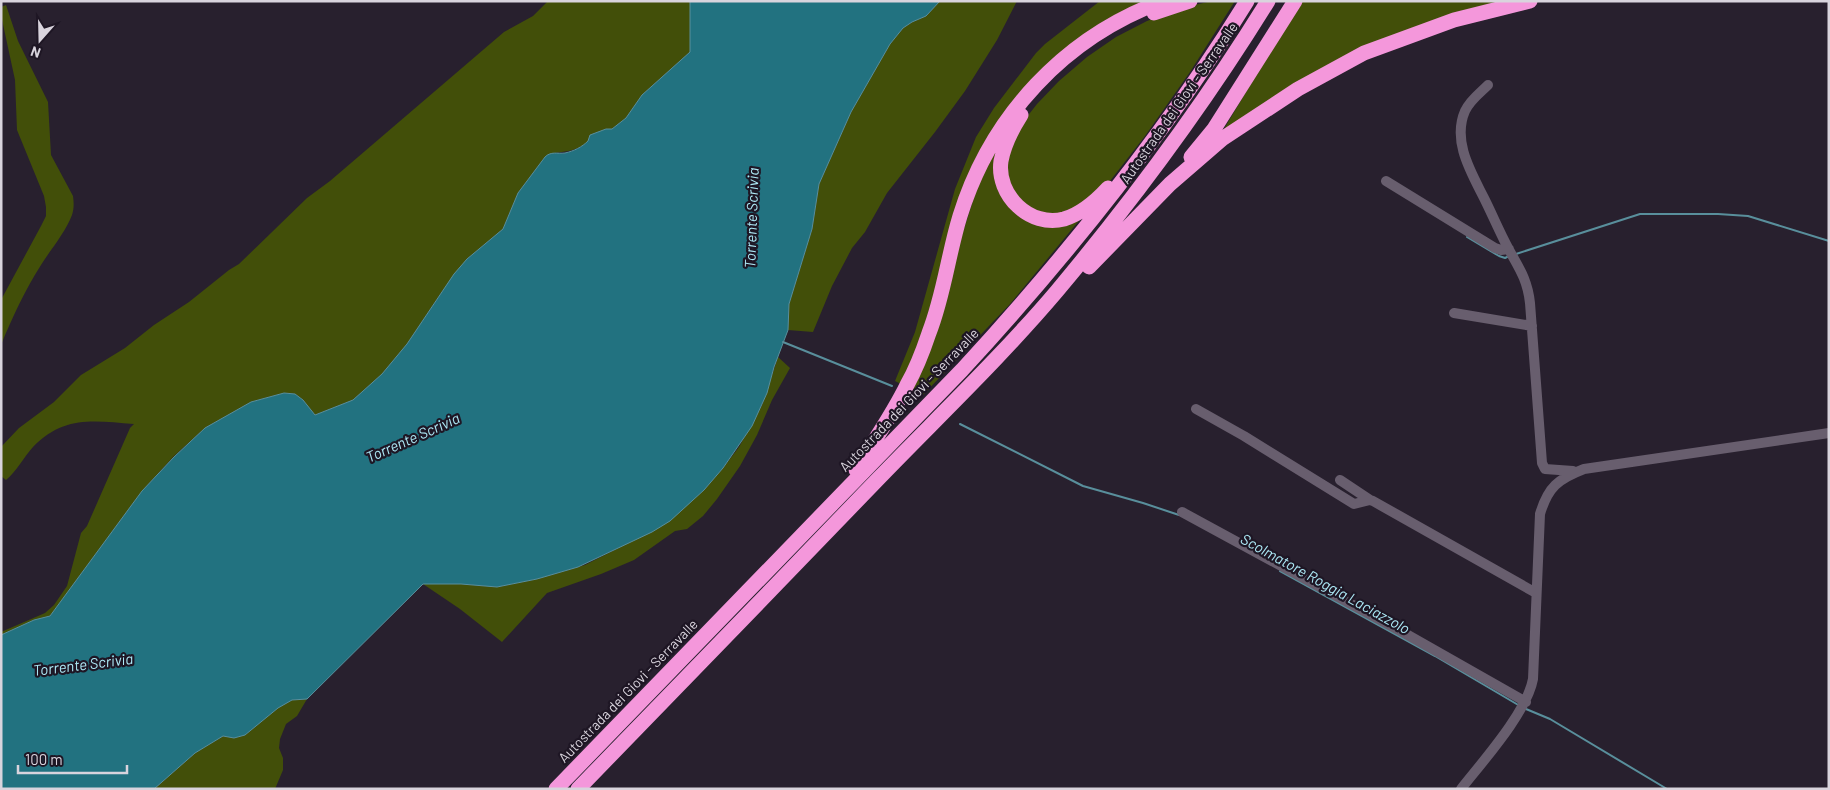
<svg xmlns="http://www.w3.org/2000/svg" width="1830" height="790" font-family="Barlow,sans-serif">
<rect width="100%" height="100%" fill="#28202e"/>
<path fill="#424f09" d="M548,1h142v51l-48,43 -16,23 -14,11c-14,0 -21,14 -34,19 -10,5 -26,3 -33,9l-27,36 -15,36 -36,30 -26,34 -34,51 -25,30 -29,26 -38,15 -12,-15 -8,-6 -11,-1 -33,9 -46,26 -31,28 -32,35 -92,125 -16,4 -33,15v-3l44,-19 9,-8 13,-19 14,-53 6,-7 43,-98 4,-4c-40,-3 -70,-9 -101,23 -10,11 -16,24 -27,33l-5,-4v-29l18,-19 35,-26 27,-27 44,-27 29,-23 35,-23 40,-32 10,-6 68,-66 23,-17 174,-149 29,-16z
M940,1h77l-20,39 -32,51 -30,41 -48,61 -22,39 -13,16 -20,38 -19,46 -25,-2 1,-26 23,-75 7,-45 32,-72 39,-68 13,-16 9,-6 14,-6z
M1100,1h50l-38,18 -117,112 -67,193 -27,60 -6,-3 20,-49 40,-143 21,-52 18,-29 42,-55 9,-9z
M1212,1h23l-45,71 -45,64 -42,54 -23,16 -27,9 -27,-7 -17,-20 -3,-27 13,-34 18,-23 22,-23 28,-24 29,-20 31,-16 34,-13z
M1300,1h207l-164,57 -79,45 -43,31z
M6,5l12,36 30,61 3,53 22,41c1,7 1,13 -1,19 -7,18 -21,34 -31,50 -16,25 -29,53 -40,80v-45l40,-74 5,-10v-9l-2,-11 -27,-66 -2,-50 -14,-65v-8z
M1006,131l-7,20 17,60 66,6 -72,87 -88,92 -10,-5 67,-209z
M778,357l12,11 -18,32 -15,35 -17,31 -23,33 -14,17 -16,13 -12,2 -41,29 -33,14 -54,19 -45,49 -42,-33 -37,-25h38l36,3 40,-8 48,-14 75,-38 44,-37 19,-22 16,-21 23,-42z
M307,699l-10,17 -11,8 -6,15 -1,9 4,10v12l-8,19h-121l41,-36 28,-17 11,2 11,-3 33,-27 14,-8z"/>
<path fill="#227280" stroke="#598f9c" d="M690,1h250l-14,15 -14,6 -9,6 -13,16 -39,68 -32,72 -7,45 -23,75 -1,26 -14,37 -7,26 -15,33 -29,42 -19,22 -34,31 -18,11 -74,35 -41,12 -40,8 -36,-3h-38l-116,115 -15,1 -14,8 -33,27 -11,3 -11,-2 -28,17 -41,36h-153v-154l33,-15 16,-4 92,-125 32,-34 31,-29 46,-26 33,-9 11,1 8,6 12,15 38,-15 29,-26 25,-30 47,-70 13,-15 36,-30 15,-36 27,-36c6,-6 12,-3 20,-4 9,-2 17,-6 23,-12l2,-6 16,-6h6l14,-11 16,-23 48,-43z"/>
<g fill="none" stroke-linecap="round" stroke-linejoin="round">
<path stroke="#598f9c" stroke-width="2" d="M1467,237l32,19 6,2 4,-2
M1516,254l124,-40h78l30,2 81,25
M783,342l109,44
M960,424l123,62 60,17 36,12
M1280,571l155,85 85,50
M1526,709l24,10 117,70"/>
<path stroke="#685e6e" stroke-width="10" d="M1488,85c-8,8 -18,15 -23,26 -13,30 6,61 19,87 7,14 13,28 20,42 11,23 23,35 26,63l12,160 3,6 28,2
M1386,181l109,67 6,2 8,-1
M1454,313l78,13
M1196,409l48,27 110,68 16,-4 3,1 163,92
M1340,480l30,20
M1182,512l224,122 120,68
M1461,789c22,-28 66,-77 72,-110l7,-165c8,-27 18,-35 44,-45l245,-36"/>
<path stroke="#f497db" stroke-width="15" d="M1154,13l36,-12
M1021,115c-9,14 -17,29 -20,46 -5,34 29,67 63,58 17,-5 32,-18 44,-31
M1191,157l23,-28 81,-128
M1089,267l81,-83 52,-45 76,-50 66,-36 90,-33 76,-19
M856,470c17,-28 37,-56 51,-85 9,-16 16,-34 22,-52 15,-38 19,-78 31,-117 31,-100 105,-179 203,-215
M556,789l406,-419c106,-115 203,-236 285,-369
M578,789c101,-104 201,-207 301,-311 60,-62 123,-122 178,-187 77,-92 148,-188 211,-290"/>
</g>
<g text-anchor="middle" stroke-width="4.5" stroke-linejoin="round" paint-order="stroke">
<g font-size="14" fill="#d9d4dd" stroke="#1e1624">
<text transform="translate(1179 103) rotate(-55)" y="5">Autostrada dei Giovi - Serravalle</text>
<text transform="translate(909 400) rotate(-46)" y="5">Autostrada dei Giovi - Serravalle</text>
<text transform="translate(628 691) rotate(-46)" y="5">Autostrada dei Giovi - Serravalle</text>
</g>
<g font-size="15" font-style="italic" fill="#ade9f6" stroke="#1e1624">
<text transform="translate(752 218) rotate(-88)" y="5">Torrente Scrivia</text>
<text transform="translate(413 438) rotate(-24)" y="5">Torrente Scrivia</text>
<text transform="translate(1325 584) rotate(29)" y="5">Scolmatore Roggia Laciazzolo</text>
<text transform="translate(83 665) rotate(-7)" y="5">Torrente Scrivia</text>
</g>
</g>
<rect width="1830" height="790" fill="none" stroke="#d9d4dd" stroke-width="5"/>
<g transform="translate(40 40) rotate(200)" stroke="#1e1624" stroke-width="4" paint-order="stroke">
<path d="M0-4L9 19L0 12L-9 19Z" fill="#d9d4dd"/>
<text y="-8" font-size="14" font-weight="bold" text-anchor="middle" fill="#d9d4dd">N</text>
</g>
<path d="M18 765v8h109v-8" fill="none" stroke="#d9d4dd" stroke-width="2.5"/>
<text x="25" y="765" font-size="15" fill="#d9d4dd" stroke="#1e1624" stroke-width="4" paint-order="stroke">100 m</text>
</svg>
